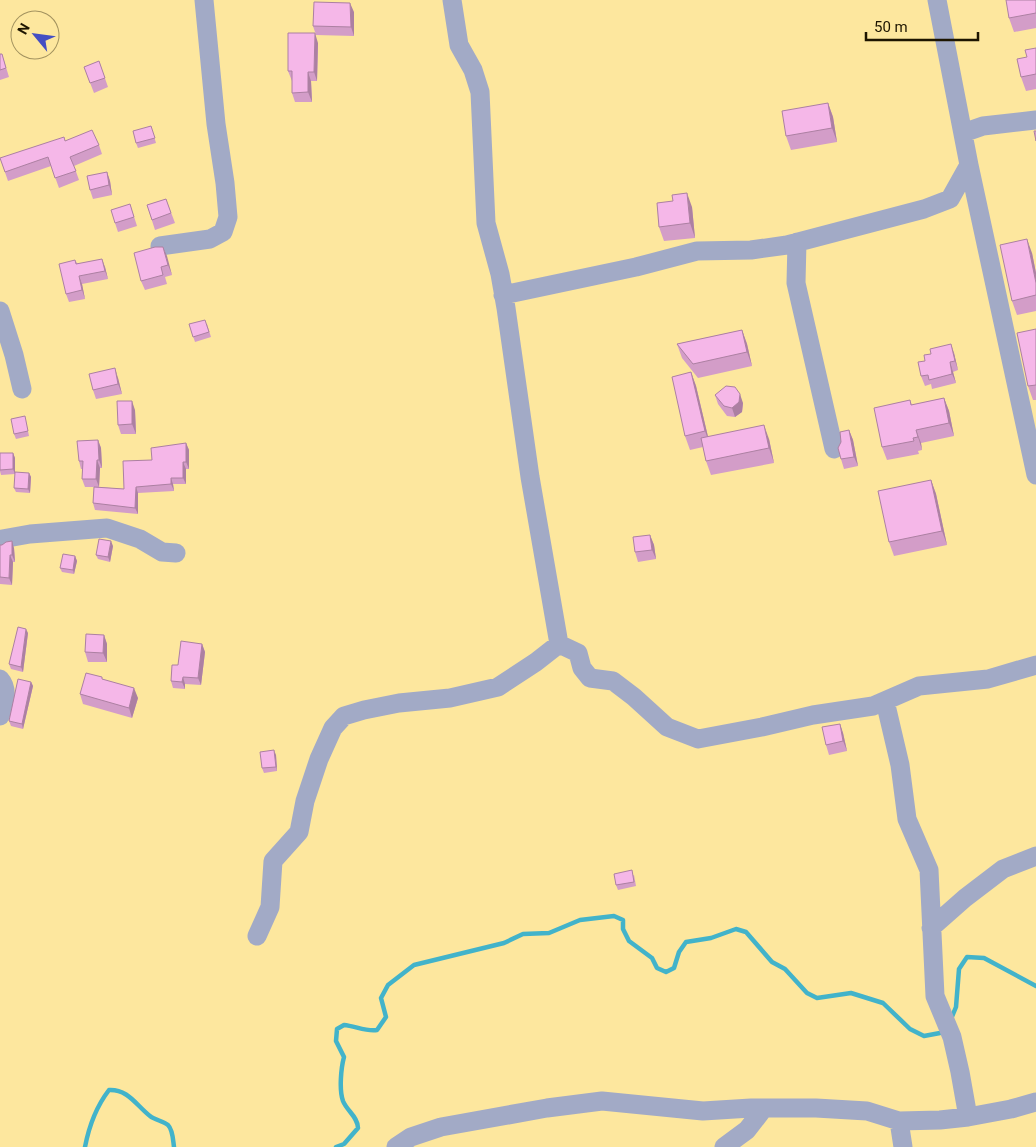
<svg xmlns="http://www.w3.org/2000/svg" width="1036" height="1147" font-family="Roboto,sans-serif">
<rect width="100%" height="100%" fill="#fde79e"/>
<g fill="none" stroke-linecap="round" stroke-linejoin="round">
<path stroke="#42b3ca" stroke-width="4.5" d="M951,1019l5,-12 3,-38 8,-12 17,1 52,28
M85,1147c4,-21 11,-40 24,-57 19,-1 27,15 41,26 5,4 13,5 18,9 5,5 5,15 6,22
M336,1147l8,-3 14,-16c0,-11 -11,-17 -15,-27 -4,-11 -2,-33 1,-44l-8,-16 1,-12 7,-4c11,1 23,7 33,5l9,-13 -5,-19 7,-13 26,-20 90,-22 19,-9 26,-1 31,-13 34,-4 9,4v9l6,12 23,17 5,10 9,4 8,-4 5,-16 7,-10 25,-4 25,-9 10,3 26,30 13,7 22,24 10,5 34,-5 32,10 27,26 14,7 16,-3 3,-4"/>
<path stroke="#a2aac6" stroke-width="19" d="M452,0l7,45 14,25 7,22 6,131 14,51 6,34 24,169 29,167
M937,0l32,165 67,310
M963,133l20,-7 53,-6
M797,242l-1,41 38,166
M160,246l50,-7 13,-7 5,-15 -3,-34 -9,-59 -12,-124
M503,295l133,-28 61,-16 54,-1 36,-5 137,-36 26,-10 19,-34
M0,311l14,44 8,34
M0,542l2,-3 28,-5 77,-6 33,11 22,13 14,1
M559,644l19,9 4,15 8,10 23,3 21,16 33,30 31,12 64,-12 51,-12 60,-9 46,-20 69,-7 48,-14
M0,679c9,10 5,25 0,37
M885,701l15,64 7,54 22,51 6,126 17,41 8,35 8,45
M931,928l34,-30 38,-29 33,-13
M257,936l13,-29 3,-46 26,-29 6,-31 14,-42 14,-31 11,-12 20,-6 35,-7 51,-5 48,-11 38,-25 23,-18
M899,1121l4,26
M396,1147l15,-10 30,-10 106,-19 55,-7 101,10 48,-3h65l51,3 32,10 41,-1 28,-3 43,-8 25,-7
M724,1147l23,-17 17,-22"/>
</g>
<path fill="#d39dc8" d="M1036,0v28l-22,4 -5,-14z
M354,12v24l-38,-1 -3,-9z
M318,43l-1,38h-6l1,21h-17l-3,-9v-12l-4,-10z
M1036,48v41l-10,2 -5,-14 6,-20z
M0,54h2l7,23 -9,3z
M99,61l9,26 -14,6 -10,-26z
M828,103l5,14 4,25 -46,8 -5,-14z
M151,126l5,17 -18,5 -2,-5z
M65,141l34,4 3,9 -28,12 5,14 -20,8 -8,-22 -43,15 -8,-23z
M107,172l3,9 2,14 -19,4 -3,-9z
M166,199l9,24 -20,7 -8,-25z
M130,204l7,22 -19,6 -3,-9z
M692,207l3,31 -31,3 -5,-14z
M163,247l9,28 -7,2 2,7 -22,6 -4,-9z
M1032,253l4,20v38l-19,4 -5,-14z
M75,260l2,3 28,4 3,12 -26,5 3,15 -16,3 -3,-8z
M189,324h18l4,13 -16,5z
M1036,329v71h-3l-5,-14z
M742,330l5,14 5,22 -54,12 -16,-20 -5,-14z
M954,353l4,17 -5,2 3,11 -24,6 -1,-5 -6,2 -4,-10z
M691,372l5,14 12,51 61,2 5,24 -63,12 -5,-14 -3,-14 -13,3 -5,-14z
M118,378l4,16 -26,5 -3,-9z
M715,395l28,8 -1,9 -7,5 -8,-1 -9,-12z
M944,398l5,13 5,25 -33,7 1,7 -4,1 1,3 -32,6 -5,-13 28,-47 2,5z
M135,410l1,24h-15l-3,-9z
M26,421l3,15 -13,3 -2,-5z
M849,430l4,10 5,26 -14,3 -3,-10z
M98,440l3,8 1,20h-2l-1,19 25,2 28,-29 34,-17 3,7v19h-3v15h-13l1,7 -36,2v21l-43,-4 -2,-7 1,-16h-9l-3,-8 1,-10h-2l-2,-8z
M0,453h13l2,5v16l-14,1 -1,-4z
M29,473l2,4 -1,16 -14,-1 -2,-4z
M931,480l5,14 11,51 -53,11 -5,-14z
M650,535l4,10 2,14 -18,3 -3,-10z
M0,545l14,3 1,14h-2l-1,23 -12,-1z
M113,546l-3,16 -12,-3 -2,-4z
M75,556l2,5 -3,13 -12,-2 -2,-4z
M28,633l-5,39 -12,-3 -2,-5z
M104,635l3,9v18h-19l-3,-10z
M202,644l3,8 -4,33 -16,-1v5l-12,-1 -2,-7 7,-16z
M103,680l35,18 -6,20 -49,-14 -3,-10z
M31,682l2,4 -10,43 -12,-3 -2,-5z
M840,724l3,9 4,18 -18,4 -3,-10z
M276,755l1,16 -13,2 -2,-5z
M634,875l2,11 -18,4 -2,-5z"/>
<path fill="#ac80a2" d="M350,3l4,9v24l-3,-9z
M315,33l3,10 -1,38 -3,-9z
M308,72l3,9 1,21 -4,-10z
M828,103l5,14 4,25 -5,-14z
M107,172l3,9 2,14 -3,-10z
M687,193l5,14 3,31 -5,-15z
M1027,239l5,14 4,20v10z
M163,247l4,9 5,19 -4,-10z
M102,259l3,8 3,12 -3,-8z
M79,276l3,8 3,15 -3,-9z
M742,330l5,14 5,22 -5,-14z
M951,344l3,9 4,17 -3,-9z
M950,362l3,10 3,11 -4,-9z
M115,368l3,10 4,16 -4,-10z
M691,372l5,14 14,59 -5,-14z
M740,394l3,9 -1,9 -7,5 -3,-9z
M944,398l5,13 5,25 -5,-13z
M132,401l3,9 1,24 -4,-10z
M764,425l5,14 5,24 -5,-15z
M849,430l4,10 5,26 -4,-9z
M916,430l5,13 1,7 -4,-13z
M98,440l3,8 1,20 -3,-8z
M186,443l3,7v19l-3,-7z
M13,453l2,5v16l-2,-5z
M97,460l3,8 -1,19 -3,-8z
M183,462l3,7v15l-3,-6z
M29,473l2,4 -1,16 -2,-4z
M171,478l2,6 1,7 -3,-7z
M931,480l5,14 11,51 -5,-14z
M136,487l2,6v21l-3,-6z
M650,535l4,10 2,14 -4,-9z
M12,541l2,7 1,14 -3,-7z
M111,541l2,5 -3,16 -2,-5z
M10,555l3,7 -1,23 -3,-7z
M75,556l2,5 -3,13 -1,-4z
M26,629l2,4 -5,39 -2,-5z
M104,635l3,9v18l-4,-9z
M202,644l3,8 -4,33 -3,-7z
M183,677l2,7v5l-3,-7z
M31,682l2,4 -10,43 -1,-5z
M134,688l4,10 -6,20 -3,-10z
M840,724l3,9 4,18 -4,-10z
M274,750l2,5 1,16 -1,-4z"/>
<path fill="#f5b7e8" stroke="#ac80a2" d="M1006,0h30v13l-27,5z
M314,2l36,1 1,24 -38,-1z
M288,33h27l-1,39h-6v20l-16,1v-22h-4z
M1036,48v26l-15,3 -4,-18 10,-2 -2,-7z
M0,54h2l4,14 -6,2z
M99,61l6,17 -15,5 -6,-16z
M828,103l4,25 -46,8 -4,-25z
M151,126l4,12 -19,5 -3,-12z
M92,130l7,15 -29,12 6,14 -21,7 -7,-21 -43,15 -5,-14 64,-21 1,4z
M1034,131h2v10z
M107,172l2,13 -19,5 -3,-14z
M687,193l3,30 -31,4 -2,-24 16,-2 -1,-6z
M166,199l5,14 -19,7 -5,-15z
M130,204l4,13 -19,6 -4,-13z
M1027,239l9,44v12l-24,6 -12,-56z
M155,247h8l5,18 -7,2 2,8 -22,6 -7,-28z
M102,259l3,12 -26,5 3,14 -16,4 -7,-30 16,-4 1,4z
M205,320l4,12 -16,5 -4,-13z
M1036,329v56l-8,1 -11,-53z
M742,330l5,22 -54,12 -16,-20z
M951,344l4,17 -5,1 2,12 -23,6 -1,-5 -7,1 -3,-14 7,-1 -1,-6 7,-1 -1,-5z
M115,368l3,16 -25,6 -4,-16z
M691,372l14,59 -20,5 -13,-59z
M726,386l9,1 5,7 -1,8 -7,6 -8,-2 -9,-11z
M944,398l5,25 -33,7 2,7 -5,1 1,3 -32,6 -8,-39 36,-8 1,5z
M117,401h15v23l-14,1z
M25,416l3,15 -14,3 -3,-15z
M764,425l5,23 -63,13 -5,-23z
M849,430l5,27 -13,2 -3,-11 3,-6 -1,-10z
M98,440l1,20h-2l-1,19h-14l1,-18h-4l-2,-20z
M186,443v19h-3v16h-12v6l-35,3 -1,21 -42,-5 1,-16 30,2 -1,-28 29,-1 -1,-12z
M0,453h13v16l-13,1z
M15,472l14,1 -1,16 -14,-1z
M931,480l11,51 -53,11 -11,-51z
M650,535l2,15 -17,2 -2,-15z
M99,539l12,2 -3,16 -12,-2z
M12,541v14h-2l-1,23 -9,-1v-32h2l4,-3z
M63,554l12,2 -2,14 -13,-2z
M18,627l8,2 -5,38 -12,-3z
M86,634l18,1 -1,18 -18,-1z
M181,641l21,3 -4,34 -15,-1 -1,5 -11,-1 1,-16h6z
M86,673l16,4v2l32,9 -5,20 -49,-14z
M18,679l13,3 -9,42 -13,-3z
M840,724l3,17 -17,4 -4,-18z
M274,750l2,17 -14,1 -2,-16z
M632,870l2,12 -18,3 -2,-11z"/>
<g transform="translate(35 35) rotate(299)"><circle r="24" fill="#fde79e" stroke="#a3935f"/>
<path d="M0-4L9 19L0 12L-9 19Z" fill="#444ec3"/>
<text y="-8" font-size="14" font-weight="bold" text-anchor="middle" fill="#1d1500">N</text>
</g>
<path d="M866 32v8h112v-8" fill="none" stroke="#1d1500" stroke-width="2.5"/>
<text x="874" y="32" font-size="15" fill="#1d1500" stroke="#fde79e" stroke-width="4" paint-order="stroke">50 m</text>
</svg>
